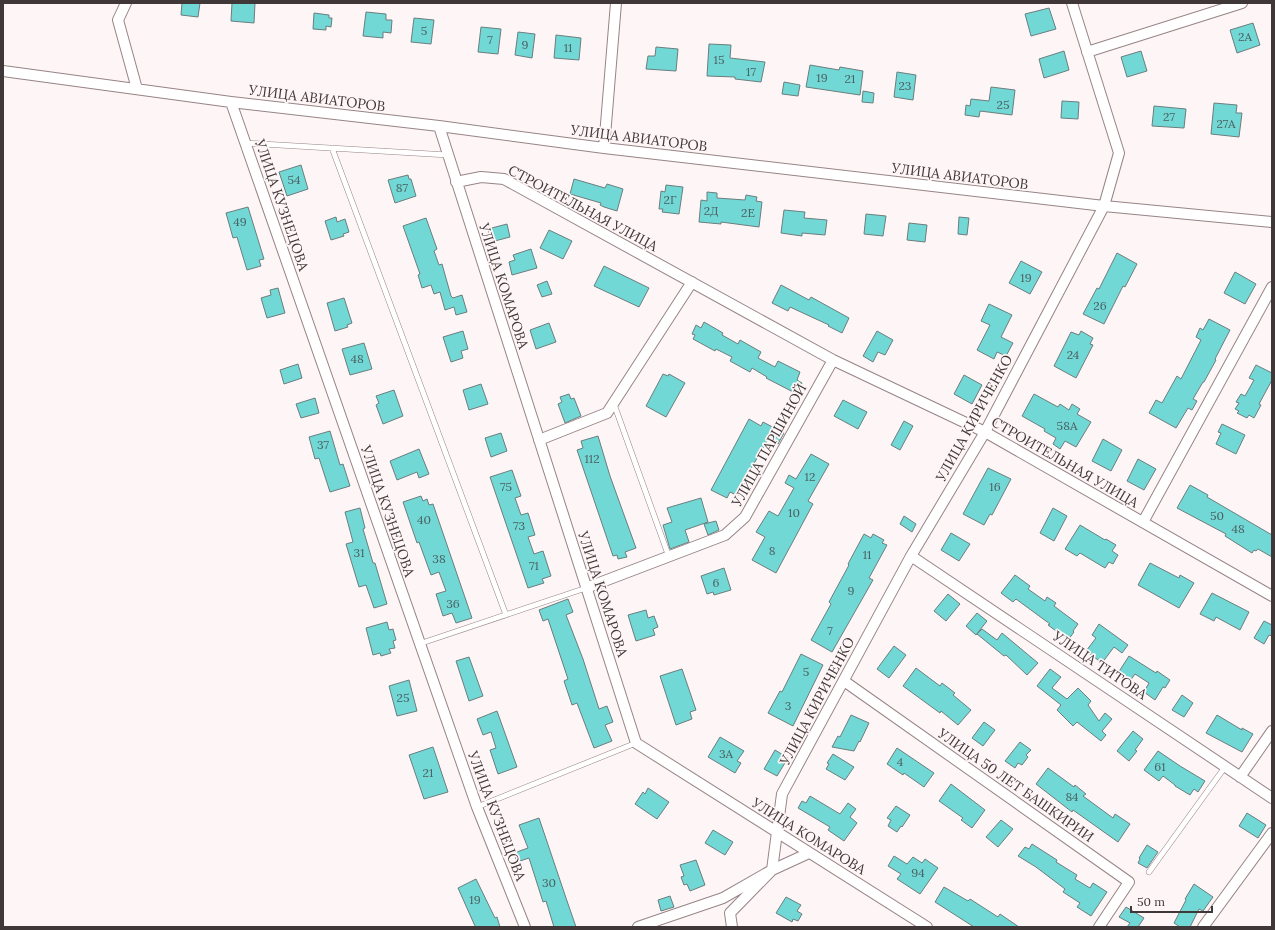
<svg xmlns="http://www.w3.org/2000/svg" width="1275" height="930" font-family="Lora,serif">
<rect width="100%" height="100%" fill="#fef5f6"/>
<path fill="#71d8d6" stroke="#6a7e7d" d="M182,3h18l-2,14 -17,-2z
M232,3h23l-1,20 -23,-2z
M1049,8l7,21 -25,7 -6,-22z
M366,12l20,2v6h6l-1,13 -8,-1v6l-20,-2z
M314,13l15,2v3h3l-1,9 -5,-1v4l-13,-1z
M414,18l20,2 -3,24 -20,-2z
M1253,23l7,22 -23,8 -7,-23z
M481,27l20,2 -3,25 -20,-2z
M518,32l17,2 -3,24 -17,-3z
M556,35l25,3 -2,22 -25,-2z
M709,44l22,1 -1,13 35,4 -4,20 -26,-3v-2l-28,-1z
M656,47l22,2 -2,22 -30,-2 2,-13h7z
M1064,51l5,19 -25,8 -5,-19z
M1141,51l6,20 -20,6 -6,-20z
M810,65l29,5 1,-3 23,4 -3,24 -54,-8z
M897,72l19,3 -3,25 -19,-3z
M784,82l16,3 -2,11 -16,-2z
M991,87l24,3 -3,25 -32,-4 -1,6 -14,-2 1,-10 4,1 1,-7 18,2z
M863,91l11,2 -1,10 -11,-1z
M1062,101l17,1 -1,17 -17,-1z
M1214,103l23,2 -1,8h6l-3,24 -28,-3z
M1154,106l32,3 -2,19 -32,-2z
M301,165l7,24 -21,7 -8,-24z
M408,175l1,4h2l5,17 -21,7 -7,-23z
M574,179l31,9 2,-4 16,5 -6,22 -13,-4 -4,-2 1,-2 -31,-9z
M666,185l17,2 -4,27 -17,-2 1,-3h-4l2,-18 4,1z
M707,192l10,1v5l28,2 1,-5 11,2 -1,4 6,1 -3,25 -38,-5v2l-22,-2 2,-22 6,1z
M248,207l16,52 -5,1 2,6 -14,4 -10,-33 -4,1 -7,-25z
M784,210l21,2 -1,6 23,2 -2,15 -23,-2v3l-21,-3z
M866,214l20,2 -3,20 -19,-2z
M336,217l1,5 8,-3 4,13 -6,2 1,2 -13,4 -6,-19z
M959,217l10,1 -2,17 -9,-1z
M426,218l11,31 -3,2 5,14 3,-1 9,32 2,2 9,-3 5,17 -11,3 -2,-8 -9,3 -5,-18 -6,2 -3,-9 -9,3 -4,-13 2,-1 -17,-48z
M909,223l18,2 -2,17 -18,-2z
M507,224l3,13 -19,5 -3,-13z
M549,230l23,11 -9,18 -23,-11z
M531,249l6,19 -25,7 -3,-13 6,-2 -2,-5z
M1117,253l20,11 -12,23 -2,-1 -19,38 -21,-10 14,-26 2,1z
M1021,261l21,11 -12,22 -21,-11z
M604,266l45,22 -10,19 -45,-21z
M1235,272l21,12 -11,20 -21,-11z
M547,281l5,13 -10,3 -5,-12z
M781,285l28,15 2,-3 38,21 -7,15 -14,-7 1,-1 -39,-18 -2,4 -16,-8z
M278,288l7,25 -18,5 -6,-20 10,-3 -1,-5z
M344,298l8,25 -5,2 1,2 -13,4 -8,-28z
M989,304l23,11 -11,22 12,6 -7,13 -9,-4 -3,7 -17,-9 13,-25 -9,-4z
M1209,319l21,11 -15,29 1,1 -12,22h-1l-10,17 4,2 -5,9 -4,-2 -12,20 -27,-15 7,-13 6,3 15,-27 4,3 20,-39 -5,-3 4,-9 3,2z
M704,322l19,11 -1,2 16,9 2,-4 21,12 -3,6 17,9 3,-6 22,11 -3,8 5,3 -5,11 -31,-16 1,-1 -15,-9 -2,4 -20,-11 2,-4 -16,-8 -1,2 -22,-12 2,-4 -3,-1 4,-9 5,3z
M549,323l7,19 -20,7 -6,-19z
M463,331l5,18 -7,2 2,7 -12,4 -8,-25z
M877,331l16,9 -8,15 -7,-3 -5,10 -10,-6z
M1081,331l12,7 -3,6 3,1 -17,33 -22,-12 17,-34 8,3z
M364,343l8,26 -22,6 -8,-26z
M298,364l4,14 -18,6 -4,-14z
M1256,365l16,8v7l-13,24 2,1 -7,13 -5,-3 -2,3 -10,-5 2,-2 -4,-2 4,-6 -3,-1 5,-8 4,2 9,-16 -5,-2z
M663,374l5,2 1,-2 16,9 -19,34 -20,-11z
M964,375l18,10 -10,19 -18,-10z
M481,384l7,20 -19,6 -6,-20z
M394,390l9,26 -20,8 -7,-19 3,-2 -3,-7z
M569,394l2,5 3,-1 7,18 -16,7 -7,-19 4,-2 -2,-5z
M1034,394l24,13 2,-3 9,6 3,-6 8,5 -3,5 14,8 -15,25 -11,-6 -5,8 -7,-5 3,-6 -12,-7 1,-2 -23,-13z
M315,398l4,15 -18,5 -5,-14z
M843,400l24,12 -9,17 -24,-13z
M749,419l12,7 2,-4 21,11 -6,11 -10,-5 -20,35 1,1 -11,21 -8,-4 -3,6 -16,-8z
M904,421l9,5 -13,24 -9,-5z
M1222,424l23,11 -9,19 -20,-10 5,-11 -3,-1z
M330,431l10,34 3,-1 7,22 -20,6 -11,-34 -4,1 -6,-22z
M501,433l6,18 -16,6 -6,-19z
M598,436l12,40 26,72 -11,4 2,5 -9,2 -1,-4 -4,1 -36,-106 6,-2 -2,-7z
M1103,439l19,11 -11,21 -19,-10z
M419,449l10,25 -10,4 -2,-6 -20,8 -7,-19z
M811,454l18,10 -21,37 5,3 -37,69 -24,-13 13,-23 -9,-5 13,-21 9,5 16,-28 -9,-5 4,-8 7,4z
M1138,459l18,10 -12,21 -17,-9z
M988,468l23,11 -19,36 -2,-1 -6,11 -21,-11z
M512,470l9,26 -6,2 6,17 7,-2 7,22 -7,2 6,17 9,-3 8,25 -9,3 2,4 -16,5 -38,-111z
M1190,485l18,10 -1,2 65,38v22l-14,-8 -2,2 -2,-1 -2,3 -27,-17 1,-2 -49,-26z
M421,496l2,5 4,-2 2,6 4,-1 39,114 -16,5 -4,-10 -9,3 -7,-22 10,-3 -7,-19 -8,3 -12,-33 -2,1 -14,-41z
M701,498l7,24 -23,8 4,12 -19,7 -7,-24 9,-3 -5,-14z
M360,508l5,20 -2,1 10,34h2l12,41 -13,4 -8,-23 -7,2 -13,-43 7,-2 -8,-30z
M1053,508l14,8 -13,25 -14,-8z
M904,516l12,8 -4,8 -12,-8z
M716,521l3,9 -11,5 -4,-11z
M1080,525l25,15 1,-1 10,6 -4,6 6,4 -5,9 -4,-2 -4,6 -25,-15 -3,3 -12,-7z
M951,533l19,11 -11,17 -18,-11z
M864,534l7,4 2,-4 11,6 -2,3 5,2 -18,33 4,2 -41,72 -21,-12 20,-36 -2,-2 20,-37 -1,-1z
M1150,563l29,15 1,-3 14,8 -15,25 -41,-23z
M724,568l7,22 -17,5 -1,-3 -6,2 -6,-18z
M1015,575l15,11 -2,3 17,12 2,-4 9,6 -2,3 24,18 -5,7 1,1 -6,8 -20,-15 2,-1 -34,-25 -3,3 -12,-9z
M1212,593l37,19 -9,18 -24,-13 -2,4 -14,-7z
M948,594l12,10 -14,17 -12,-10z
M568,599l5,13 -7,3 17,44 16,50 8,-3 6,16 -8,3 7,16 -18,7 -17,-45 -5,2 -8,-24 4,-2 -20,-60 -5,2 -4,-11z
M646,610l2,8 6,-2 4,11 -5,2 2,6 -19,6 -8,-26z
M977,613l10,8 -11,14 -10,-9z
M1264,621l8,4v11l-3,-1 -5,9 -10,-6z
M387,622l2,8 4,-1 3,11 -3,1 2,7 -6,1 2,4 -10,3 -1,-3 -7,2 -7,-27z
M1099,624l29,21 -6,8 -8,-6 -12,16 -16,-12 10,-13 -4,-3z
M982,629l15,11 5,-7 36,30 -11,12 -21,-20 -2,1 -27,-22z
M894,646l12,9 -17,23 -12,-9z
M801,654l22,11 -30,61 -25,-13 12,-22 2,1z
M1129,656l27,17 1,-2 13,9 -5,8 -2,-1 -8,13 -11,-8 5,-9 -14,-9 -5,7 -12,-8z
M469,657l14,39 -14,5 -13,-40z
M916,668l24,18 2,-3 13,10 -2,2 18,15 -13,15 -17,-14 -1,2 -37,-27z
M682,669l14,41 -6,2 2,7 -16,6 -16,-49z
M1050,669l11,8 -9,11 15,11 11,-11 13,13 -3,4 11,16 6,-8 7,6 -10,12 4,4 -5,6 -24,-19 -4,4 -16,-16 4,-5 -24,-19z
M409,680l8,31 -20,5 -8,-30z
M1182,695l11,8 -9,14 -12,-7z
M497,711l20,56 -19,7 -8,-24 6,-2 -5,-16 -8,3 -6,-16z
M851,715l18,8 -9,19 -1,-1 -5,10 -22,-4 6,-11 2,1z
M1217,715l25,15v-2l11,6 -11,18 -36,-19z
M984,722l11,8 -12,16 -11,-8z
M1133,731l10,8 -8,11 2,1 -8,10 -12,-10z
M720,737l24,14 -7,10 4,2 -6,10 -27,-16z
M1020,742l11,8 -5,5 2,2 -6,8 -4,-2 -3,5 -10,-7z
M433,747l15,45 -24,7 -15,-44z
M897,748l37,25 -10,14 -20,-14 -1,2 -16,-11z
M775,750l13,8 -11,18 -13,-7z
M1158,751l22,15 25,15 -7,11 -4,-3 -4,6 -15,-9v-1l-12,-9 -4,5 -15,-11z
M833,754l21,13 -9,13 -19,-11 3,-5 -2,-1z
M1048,768l26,19 1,-2 11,9 -3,2 30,22 2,-4 15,10 -12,18 -45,-32 -1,2 -36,-28z
M951,784l34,26 -13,18 -11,-8 2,-2 -24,-17z
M648,788l21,14 -12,17 -22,-15 8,-12 2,2z
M810,796l30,18 8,-11 8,6 -6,8 7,6 -13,18 -16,-11 2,-3 -32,-19 4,-7 4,2z
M896,806l14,9 -8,12 -1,-1 -4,6 -9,-6 3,-6 -4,-2z
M1247,813l19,12 -8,13 -19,-12z
M539,818l27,80 10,29h-22l-8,-26 -3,1 -14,-44 -12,4 -3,-9 14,-5 -9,-23z
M1001,820l12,9 -15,18 -12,-10z
M713,830l20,12 -8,13 -20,-12z
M1032,844l25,16 -1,2 21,13 -2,4 15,9 3,-5 14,9 -16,24 -14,-9 3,-4 -17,-11 2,-3 -29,-22 -18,-11 7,-9 4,2z
M1147,845l11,7 -11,16 -9,-5 2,-4 -1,-1z
M894,856l13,8 6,-7 9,6 3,-4 13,9 -18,26 -23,-15 4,-5 -13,-8z
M696,860l9,25 -15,6 -3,-7 -3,1 -3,-8 3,-1 -4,-11z
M476,879l19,39 2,-1 3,10h-26l1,-1 -17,-38z
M1194,884l19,13 -10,14 -4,-2 -9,18h-10l-6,-4 12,-23 -1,-1z
M944,887l24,14 2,-2 28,18 2,-3 19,13h-45l-39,-25z
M670,896l4,11 -13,4 -3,-11z
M786,897l15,8 -4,6 5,3 -4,7 -5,-2 -1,3 -16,-9z
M1126,907l18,11 -6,9h-11l3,-4 -11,-6z"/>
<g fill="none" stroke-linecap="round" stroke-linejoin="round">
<defs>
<path id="lane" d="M245,143l203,12
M332,148l174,467
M614,404l55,153
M419,644l167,-56
M477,807l159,-64
M1149,872l76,-105"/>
<path id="street" d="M126,3l-8,17 19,69
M1087,52l155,-49
M3,71l228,31 208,24 165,22 500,58 168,16
M231,102l246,705 48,120
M439,126l197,617 291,184
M604,148l12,-145
M456,182l25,-5 23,2 329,181 152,72 287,164
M539,440l68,-27 85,-131
M1143,522l129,-235
M911,556l361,242
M586,588l139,-53 20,-18 88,-157
M844,681l285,201 -30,45
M1240,777l32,-46
M638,927l85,-29 49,-28 37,-17
M732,927l-2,-14 42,-43 10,-76 129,-238 74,-124 119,-226 15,-53 -47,-150
M1203,927l69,-94"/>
</defs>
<use href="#lane" stroke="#978486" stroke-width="6"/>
<use href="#street" stroke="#978486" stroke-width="12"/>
<use href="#lane" stroke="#fff" stroke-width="5"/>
<use href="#street" stroke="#fff" stroke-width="10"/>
</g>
<g text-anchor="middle" stroke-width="3.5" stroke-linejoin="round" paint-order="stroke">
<g font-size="12" fill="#4c5f60">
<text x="424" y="35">5</text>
<text x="1245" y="41">2А</text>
<text x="490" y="44">7</text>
<text x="525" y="49">9</text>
<text x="568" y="52">11</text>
<text x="719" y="64">15</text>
<text x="751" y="76">17</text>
<text x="822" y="82">19</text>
<text x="850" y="83">21</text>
<text x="905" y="90">23</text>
<text x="1003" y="109">25</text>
<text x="1169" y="121">27</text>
<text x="1226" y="128">27А</text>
<text x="294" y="184">54</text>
<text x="402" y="192">87</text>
<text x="670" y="204">2Г</text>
<text x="711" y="215">2Д</text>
<text x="748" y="217">2Е</text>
<text x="240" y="226">49</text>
<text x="1026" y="282">19</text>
<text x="1100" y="310">26</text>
<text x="1073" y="359">24</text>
<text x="357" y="363">48</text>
<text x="1067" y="430">58А</text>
<text x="323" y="449">37</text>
<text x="592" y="463">112</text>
<text x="810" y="481">12</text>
<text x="506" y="491">75</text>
<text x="995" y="491">16</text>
<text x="794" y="517">10</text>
<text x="1217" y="520">50</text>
<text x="424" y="524">40</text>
<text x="519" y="530">73</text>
<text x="1238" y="533">48</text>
<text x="772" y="555">8</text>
<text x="359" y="557">31</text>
<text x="867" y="559">11</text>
<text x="439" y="563">38</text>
<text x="534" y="570">71</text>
<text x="716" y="587">6</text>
<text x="851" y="595">9</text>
<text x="453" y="608">36</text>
<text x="830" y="635">7</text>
<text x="806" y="676">5</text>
<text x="403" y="702">25</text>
<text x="788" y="710">3</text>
<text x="726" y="758">3А</text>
<text x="900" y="766">4</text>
<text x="1160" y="771">61</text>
<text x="428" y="777">21</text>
<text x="1072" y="801">84</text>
<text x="918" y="877">94</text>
<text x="549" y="887">30</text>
<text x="475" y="904">19</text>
</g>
<g font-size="14" fill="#403738" stroke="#fef5f6">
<text transform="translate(317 98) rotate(7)" y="5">УЛИЦА АВИАТОРОВ</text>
<text transform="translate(639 138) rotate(7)" y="5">УЛИЦА АВИАТОРОВ</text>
<text transform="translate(960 176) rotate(7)" y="5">УЛИЦА АВИАТОРОВ</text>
<text transform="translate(282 205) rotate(71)" y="5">УЛИЦА КУЗНЕЦОВА</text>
<text transform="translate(583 208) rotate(28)" y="5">СТРОИТЕЛЬНАЯ УЛИЦА</text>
<text transform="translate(504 286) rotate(72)" y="5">УЛИЦА КОМАРОВА</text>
<text transform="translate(974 418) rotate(-61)" y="5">УЛИЦА КИРИЧЕНКО</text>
<text transform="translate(769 445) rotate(-61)" y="5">УЛИЦА ПАРШИНОЙ</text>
<text transform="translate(1065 462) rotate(30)" y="5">СТРОИТЕЛЬНАЯ УЛИЦА</text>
<text transform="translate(388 511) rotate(71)" y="5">УЛИЦА КУЗНЕЦОВА</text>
<text transform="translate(603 594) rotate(72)" y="5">УЛИЦА КОМАРОВА</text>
<text transform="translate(1100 665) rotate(34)" y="5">УЛИЦА ТИТОВА</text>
<text transform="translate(817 701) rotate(-62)" y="5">УЛИЦА КИРИЧЕНКО</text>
<text transform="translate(1016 785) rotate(35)" y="5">УЛИЦА 50 ЛЕТ БАШКИРИИ</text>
<text transform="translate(497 816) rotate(69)" y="5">УЛИЦА КУЗНЕЦОВА</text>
<text transform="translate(809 836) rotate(32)" y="5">УЛИЦА КОМАРОВА</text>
</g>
</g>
<rect width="1275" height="930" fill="none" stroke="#403738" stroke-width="8"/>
<path d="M1131 906v6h81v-6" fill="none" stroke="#403738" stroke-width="2"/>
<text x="1137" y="906" font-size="12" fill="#403738" stroke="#fef5f6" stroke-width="3" paint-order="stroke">50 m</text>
</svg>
